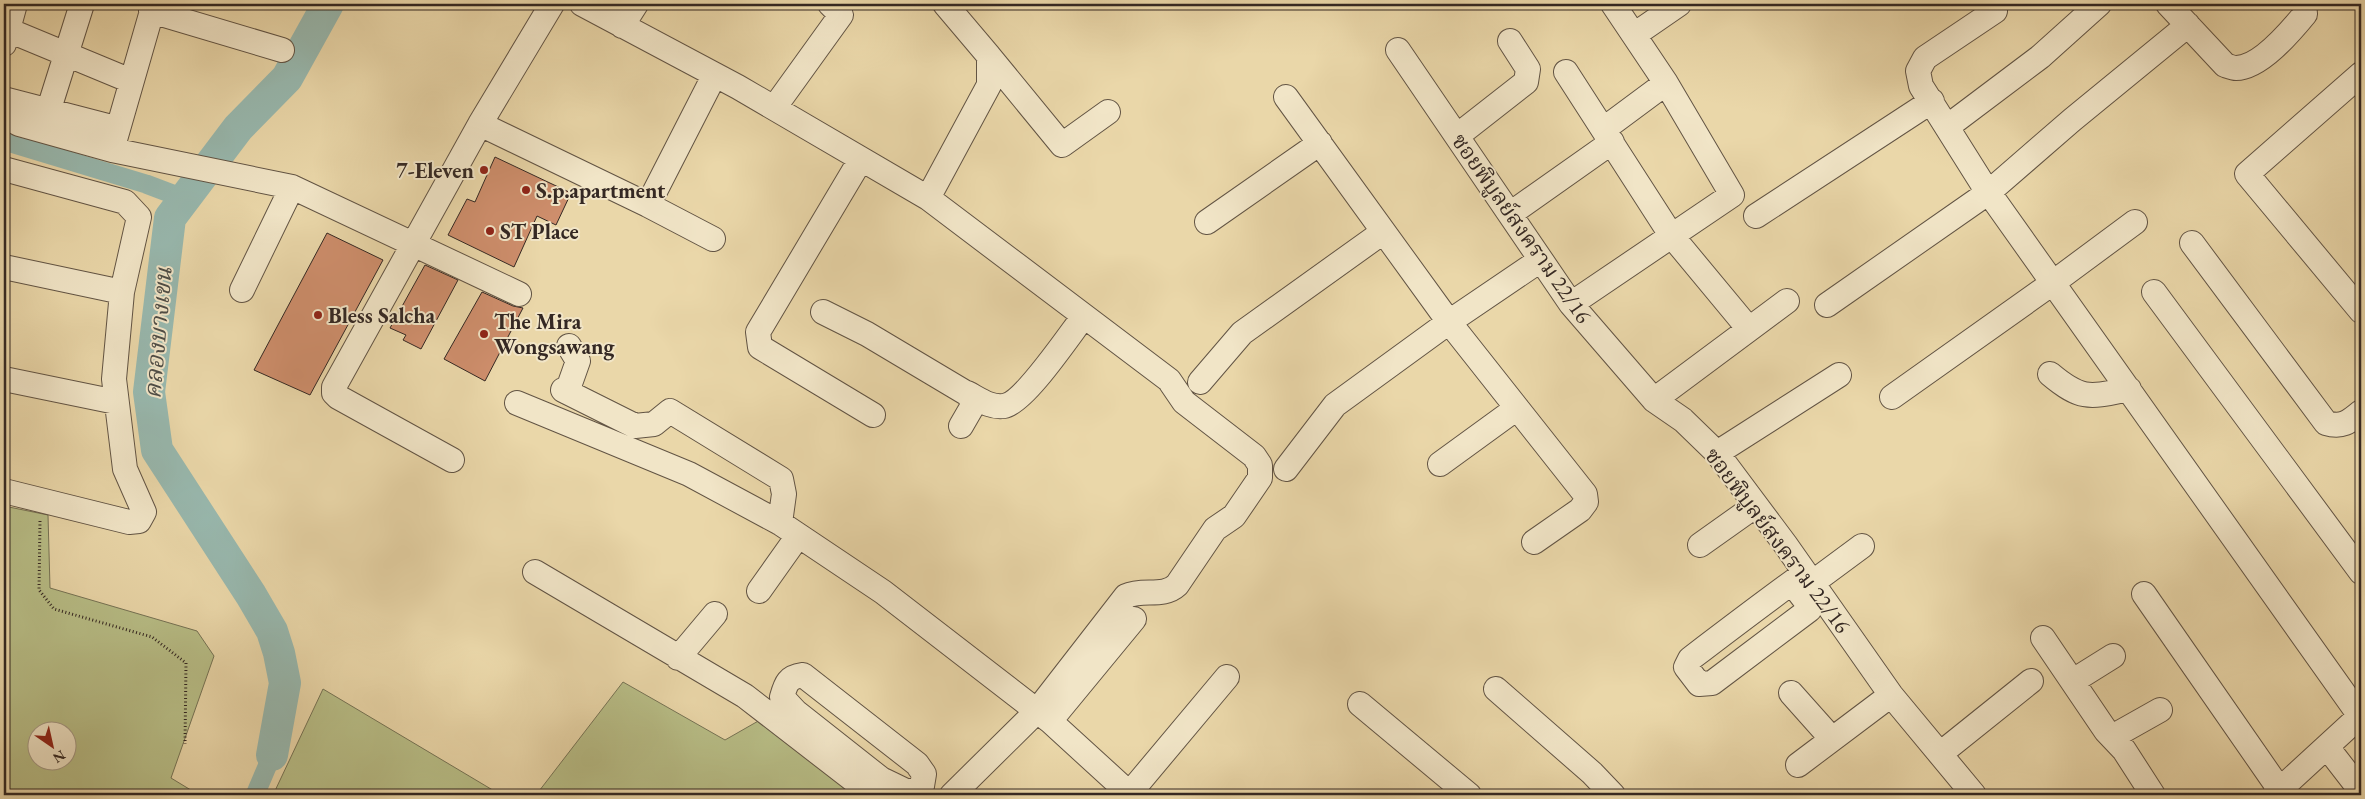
<svg xmlns="http://www.w3.org/2000/svg" width="2365" height="799" font-family="'EB Garamond','Noto Serif Thai',serif">
<rect width="100%" height="100%" fill="#ead7a9"/>
<filter id="stains"><feTurbulence type="fractalNoise" baseFrequency=".004" numOctaves="4"/><feColorMatrix values="0 0 0 0 .2 0 0 0 0 .09 0 0 0 0 .02 0 0 0 .5 -.17"/></filter>
<radialGradient id="worn" r=".72"><stop offset=".6" stop-color="#630" stop-opacity="0"/><stop offset="1" stop-color="#630" stop-opacity=".3"/></radialGradient>
<path fill="#b8be87" stroke="#767355" fill-rule="evenodd" d="M4,506l44,9 2,73 147,43 17,25 -43,122 28,17h-195zM38,732h30v30h-30z
M623,682l102,58 35,-20 93,75h-317z
M323,689l178,106h-228z"/>
<g fill="none" stroke-linecap="round" stroke-linejoin="round">
<path stroke="#98b8ae" stroke-width="19" d="M4,141l142,43 37,14
M255,795l17,-40"/>
<path stroke="#98b8ae" stroke-width="32" d="M272,755l13,-72 -6,-30 -7,-22 -21,-36 -94,-145 -8,-58 21,-174 68,-90 49,-50 41,-74"/>
</g>
<path fill="#ce8e6c" stroke="#342823" d="M495,157l76,36 -15,32 -19,-9 -23,51 -66,-32 19,-36 8,3z
M327,233l56,27 -73,135 -56,-25z
M425,265l33,15 -37,69 -18,-9 3,-5 -16,-7z
M482,292l31,14 10,2 -38,73 -41,-22z"/>
<g fill="none" stroke-linecap="round" stroke-linejoin="round">
<defs>
<path id="minor" d="M582,4l156,83 190,111 241,182 15,22 70,54 6,9v13l-26,38 -19,13 -38,56c-14,13 -34,3 -51,11l-90,116 -84,83
M2168,4l57,61c3,1 8,3 11,3 24,0 55,-37 69,-54l-1,-10
M151,11l131,39
M1995,11l-70,47 -7,13 3,15 61,97 378,533
M622,26l14,-22
M8,30l123,51
M1634,35l45,-31
M4,44l11,-40
M1398,50l173,254 83,96 29,20 34,33 68,91 106,151 83,100
M989,56l73,89 46,-33
M1566,72l105,163 78,94
M2361,74l-114,100 114,137
M1286,97l163,225 136,172 1,8 -6,8 -46,32
M4,99l104,27
M774,108l67,-93 -11,-11
M48,112l34,-108
M4,116l15,8 93,26 180,37 227,107
M480,124l168,81 65,34
M1947,127l93,-70 59,-53
M1604,129l62,-46
M1457,136l69,-54 2,-13 -18,-28
M112,150l42,-146
M861,159l-103,173 2,15 113,68
M4,169l121,33 14,15 -17,75 -8,87 11,90 19,43 -5,9 -10,1 -125,-31
M928,198l61,-113v-29l-44,-52
M648,205l66,-129
M1510,214l102,-72
M1756,216l176,-115
M1207,222l113,-79
M2192,243l134,180c16,5 23,-1 35,-11
M4,267l118,25
M242,290l50,-103
M2154,292l207,280
M1571,304l161,-109 -66,-112 -53,-79
M1827,305l162,-113 83,-72 116,-95
M823,312l44,22 104,62 1,11 -11,19
M2050,374c32,27 40,23 79,15
M4,379l112,23
M1200,382l42,-49 141,-101
M563,390l72,36 19,-2 16,-13 111,68 3,15 -4,29
M567,392l11,-31 -9,-15
M967,393c12,6 23,15 37,13 20,-3 66,-72 80,-90
M1892,397l162,-115 81,-60
M1654,400l133,-99
M517,403l172,71 91,49 103,69 167,129 81,74
M1717,453l122,-78
M452,460l-114,-63 -4,-4v-6l146,-263 72,-120
M1440,464l77,-56
M1286,469l49,-64 114,-83 90,-61
M1700,545l55,-39
M535,572l210,124 128,99
M1792,583l16,21 1,6 -97,73 -13,1 -13,-17 4,-8c38,-29 76,-58 115,-86
M1812,583l50,-37
M759,591l39,-55
M2144,594l136,196
M2043,638l63,93 18,19 29,45
M678,658l37,-44
M803,675l114,89 7,10 -2,12 -12,7 -29,-14 -85,-67 -14,-15c4,-14 6,-20 21,-22z
M2073,681l40,-25
M1496,689l96,84 21,22
M1791,693l41,46
M1360,704l109,91
M1050,721l84,-102
M2112,737l48,-27
M2327,747l34,44
M1940,754l91,-73
M1798,765l93,-70
M1129,794l98,-117
M2274,795l87,-80"/>
</defs>
<use href="#minor" stroke="#625444" stroke-width="26"/>
<path stroke="#342823" stroke-width="3" stroke-dasharray="1 2.5" stroke-linecap="butt" d="M40,521l-1,69 15,19 98,28 34,26 -1,81"/>
<use href="#minor" stroke="#f1e5c7" stroke-width="24"/>
</g>
<g fill="#8f2418" stroke="#f1e5c7" stroke-width="2">
<circle cx="484" cy="170" r="5"/>
<circle cx="526" cy="190" r="5"/>
<circle cx="490" cy="231" r="5"/>
<circle cx="318" cy="315" r="5"/>
<circle cx="484" cy="334" r="5"/>
</g>
<g text-anchor="middle" stroke-width="4" stroke-linejoin="round" paint-order="stroke">
<g font-size="22" font-weight="bold" fill="#342823" stroke="#f1e5c7" text-anchor="start">
<text x="474" y="178" text-anchor="end">7-Eleven</text>
<text x="536" y="198">S.p.apartment</text>
<text x="500" y="239">ST Place</text>
<text x="328" y="323">Bless Salcha</text>
<text x="494" y="329">The Mira<tspan x="494" dy="25">Wongsawang</tspan></text>
</g>
<g font-size="22" fill="#342823" stroke="#f1e5c7">
<text transform="translate(1522 228) rotate(55)" y="8">ซอยพิบูลย์สงคราม 22/16</text>
<text transform="translate(1778 540) rotate(53)" y="8">ซอยพิบูลย์สงคราม 22/16</text>
</g>
<g font-size="24" font-style="italic" fill="#4d4c46" stroke="#f1e5c7">
<text transform="translate(158 333) rotate(-85)" y="8">คลองบางเขน</text>
</g>
</g>
<rect width="2365" height="799" fill="none" stroke="#ead7a9" stroke-width="20"/>
<rect x="5" y="5" width="2355" height="789" fill="none" stroke="#342823" stroke-width="2.5"/>
<rect x="10" y="10" width="2345" height="779" fill="none" stroke="#342823"/>
<g transform="translate(52 746) rotate(146)"><circle r="24" fill="#f1e5c7" stroke="#a59985"/>
<path d="M0-4L9 19L0 12L-9 19Z" fill="#8f2418"/>
<text y="-8" font-size="14" font-weight="bold" text-anchor="middle" fill="#342823">N</text>
</g>
<rect width="100%" height="100%" filter="url(#stains)"/>
<rect width="100%" height="100%" fill="url(#worn)"/>
</svg>
